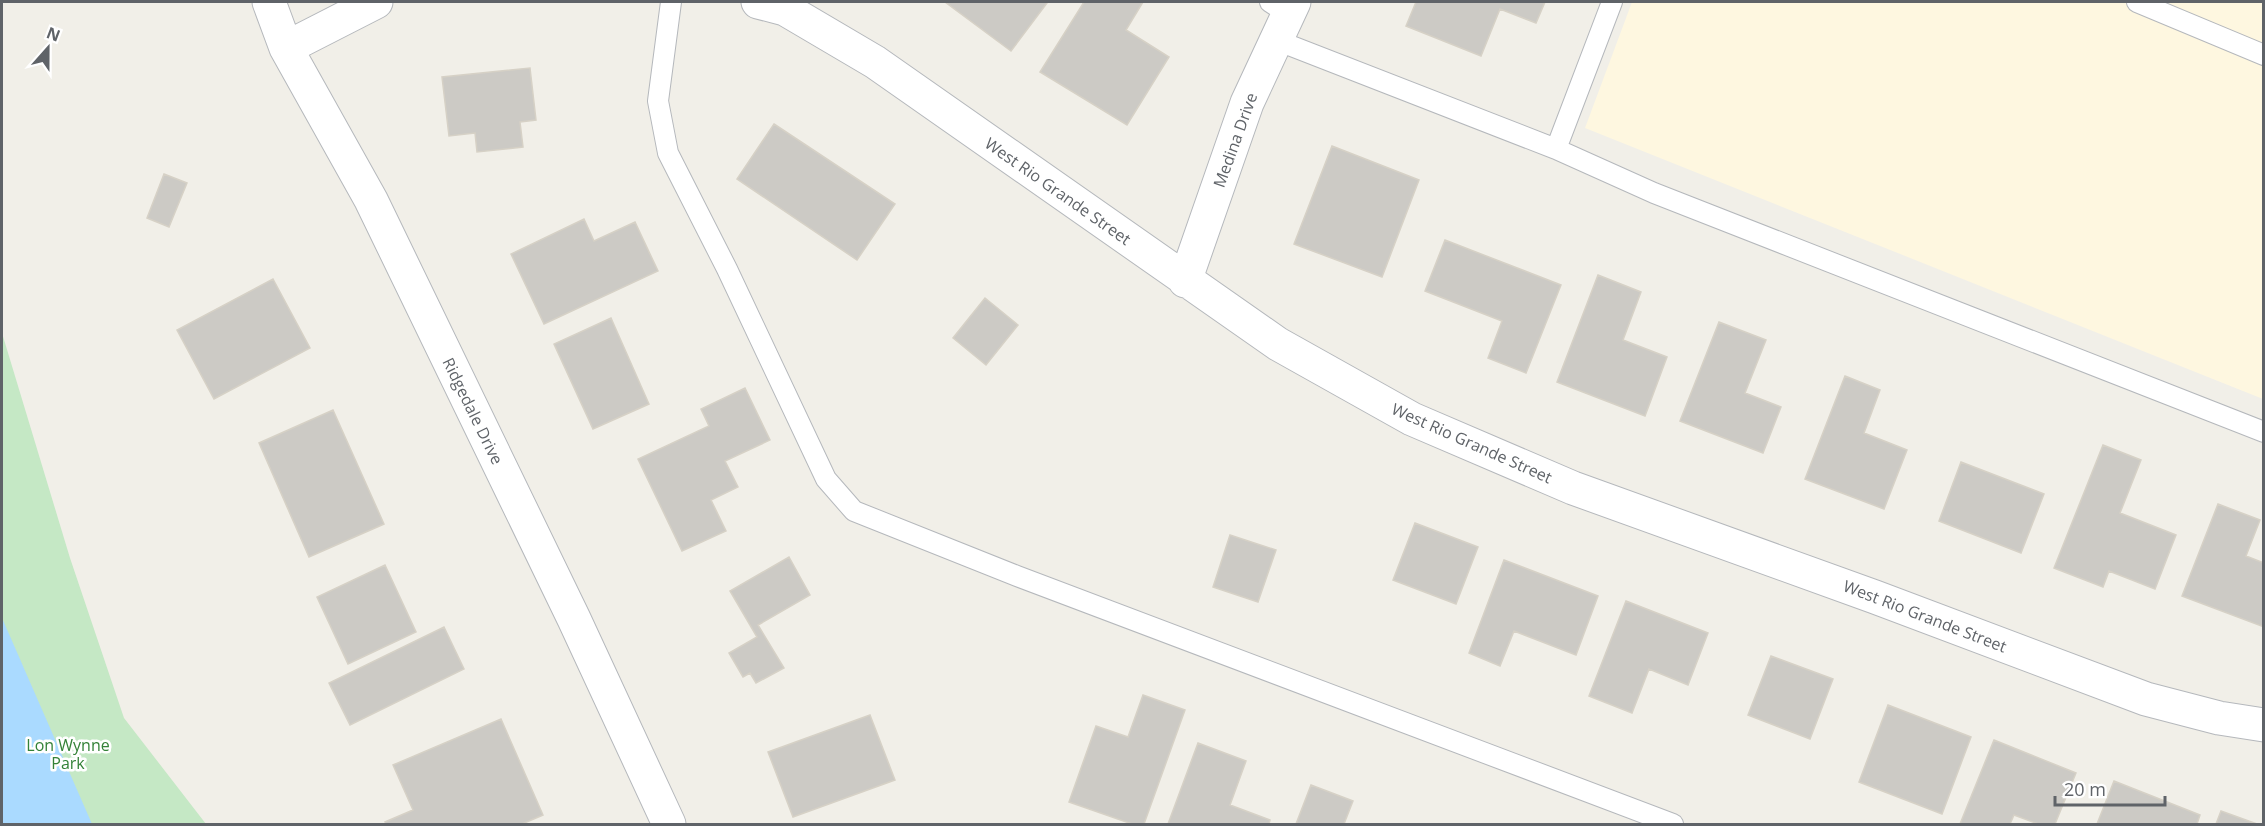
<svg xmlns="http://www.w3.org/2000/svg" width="2265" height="826" font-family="'Open Sans',sans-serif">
<rect width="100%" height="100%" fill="#f1efe8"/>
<path fill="#fef7e0" d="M1632,2h631v397l-678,-271z"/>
<path fill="#c5e8c5" d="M2,333l68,225 54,160 82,106h-204z"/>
<path fill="#aadaff" d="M2,618l90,206h-90z"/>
<path fill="#cccac5" stroke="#d6d1c6" stroke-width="1.5" d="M945,2h100l2,1 -36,48z
M1084,2h59l-17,28 43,27 -42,68 -87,-53z
M1416,2h129l-9,21 -36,-14 -19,47 -75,-30z
M530,68l6,52 -16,2 3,25 -46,5 -2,-19 -26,3 -7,-59z
M774,124l121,80 -38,56 -120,-81z
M1332,146l87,34 -37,97 -88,-33z
M164,174l23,9 -18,44 -22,-9z
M584,219l10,22 41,-19 23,49 -114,53 -33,-70z
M1445,240l116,45 -35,88 -38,-15 14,-37 -77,-30z
M1598,275l43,17 -18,48 44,17 -22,59 -88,-34z
M273,279l37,69 -96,51 -37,-69z
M985,298l33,27 -32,40 -33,-27z
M611,318l38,86 -56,25 -39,-85z
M1719,322l47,18 -21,53 36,14 -18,46 -83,-32z
M1845,376l35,14 -16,43 43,17 -23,59 -79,-30z
M745,388l25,52 -45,21 13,26 -27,13 15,31 -44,20 -44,-92 71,-33 -8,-17z
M333,410l51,114 -75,33 -50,-114z
M2103,445l38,15 -21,53 56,22 -21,54 -46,-18 -6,16 -49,-19z
M1961,462l83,32 -23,59 -82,-32z
M2218,504l42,16 -14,36 18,7v64l-82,-31z
M1415,523l63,24 -22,57 -63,-24z
M1230,535l46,15 -18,52 -45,-15z
M789,557l21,38 -52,30 26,43 -28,15 -6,-10 -7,4 -14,-24 28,-16 -27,-46z
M1504,560l94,36 -22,59 -62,-24 -14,35 -31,-13z
M385,565l31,67 -68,32 -31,-67z
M1626,601l82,32 -20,52 -39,-16 -17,44 -43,-17z
M444,627l20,42 -114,56 -21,-42z
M1771,656l62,23 -23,60 -62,-24z
M1143,695l42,15 -41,114h-12l-63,-22 27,-76 32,11z
M1888,705l83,32 -29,77 -83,-32z
M870,715l25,65 -102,37 -25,-65z
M501,719l42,96 -21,9h-136l-1,-2 28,-12 -20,-45z
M1994,740l82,33 -21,51h-17l-24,-9 -4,9h-50z
M1198,743l48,18 -16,44 40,15 -1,4h-101z
M2114,781l86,34 -3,9h-100z
M1311,785l42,16 -9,23h-48z
M2221,811l36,13h-41z"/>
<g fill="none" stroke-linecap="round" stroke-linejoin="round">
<defs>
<path id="lane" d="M671,2l-13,99 10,52 59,116 99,210 28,32 163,65 656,248
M1270,2l18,12
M2137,2l127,53
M1276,40l280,109 56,-147
M1556,149l98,44 610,239"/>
<path id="street" d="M269,2l17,46 85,152 203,419 95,205
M758,2l27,7 90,53 403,282 134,75 161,69 302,109 271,102 73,19 45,7
M286,48l90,-46
M1185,281l62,-178 47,-101"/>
</defs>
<use href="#lane" stroke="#b5b8bc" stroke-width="22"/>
<use href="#street" stroke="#b5b8bc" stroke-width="35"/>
<use href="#lane" stroke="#fff" stroke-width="20"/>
<use href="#street" stroke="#fff" stroke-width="33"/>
</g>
<g text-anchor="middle" stroke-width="5" stroke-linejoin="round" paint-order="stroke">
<g font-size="16" fill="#5f6368" stroke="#fff">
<text transform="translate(1235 140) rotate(-70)" y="6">Medina Drive</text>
<text transform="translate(1058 191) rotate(35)" y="6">West Rio Grande Street</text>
<text transform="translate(473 411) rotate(64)" y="6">Ridgedale Drive</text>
<text transform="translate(1472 443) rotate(24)" y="6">West Rio Grande Street</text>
<text transform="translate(1925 616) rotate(21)" y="6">West Rio Grande Street</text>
</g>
<g font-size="16" fill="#348238" stroke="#fff">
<text x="68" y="751">Lon Wynne<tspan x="68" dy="18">Park</tspan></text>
</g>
</g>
<rect width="2265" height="826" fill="none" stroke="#5f6368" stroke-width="6"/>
<g transform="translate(48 48) rotate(21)" stroke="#ffffff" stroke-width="4.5" paint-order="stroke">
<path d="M0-4.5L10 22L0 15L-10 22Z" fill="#5f6368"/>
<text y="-9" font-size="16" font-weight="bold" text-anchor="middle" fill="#5f6368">N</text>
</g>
<path d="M2055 796v9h110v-9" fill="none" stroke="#5f6368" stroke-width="3"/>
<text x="2064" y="796" font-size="18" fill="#5f6368" stroke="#ffffff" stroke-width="4.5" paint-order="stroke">20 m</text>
</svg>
